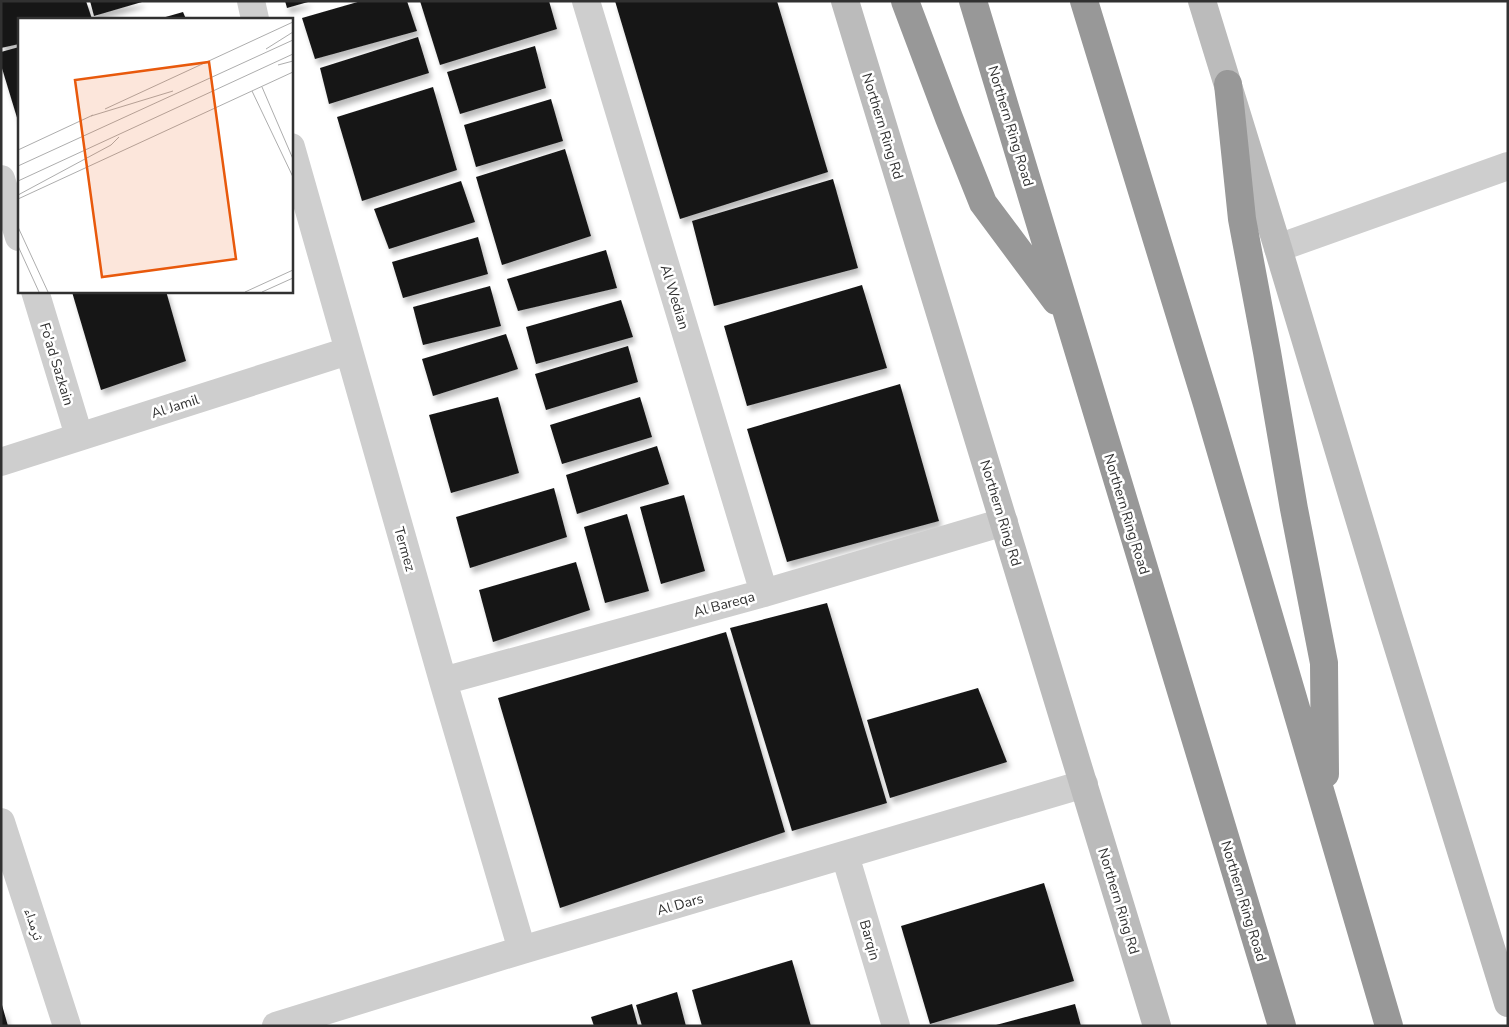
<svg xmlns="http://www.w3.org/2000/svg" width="1509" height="1027" font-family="'Nunito Sans','Noto Naskh Arabic',sans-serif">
<defs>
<filter id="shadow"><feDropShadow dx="3" dy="5.5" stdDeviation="2.5" flood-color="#0004"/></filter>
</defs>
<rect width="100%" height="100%" fill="#fff"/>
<path fill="#181818" filter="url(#shadow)" d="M1,1h85l6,18h-73v25l-18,4z
M90,1h52v1l-48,14z
M285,1h23v1l-21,6z
M361,1h46l10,30 -102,28 -13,-41z
M420,1h129l8,28 -117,36z
M615,1h162l51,171 -148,47z
M183,12l3,7h-24v-1z
M418,37l11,36 -100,31 -9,-36z
M535,46l11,42 -86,26 -13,-42z
M19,47v74h-1l-17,-56v-13z
M433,87l24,83 -95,31 -25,-84z
M551,99l12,42 -87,26 -12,-42z
M565,149l26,87 -89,29 -26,-88z
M833,179l25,89 -144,38 -22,-85z
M461,181l14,41 -86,27 -15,-40z
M478,237l10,37 -85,24 -11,-36z
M606,250l11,38 -99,23 -11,-32z
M862,285l25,83 -140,38 -23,-80z
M490,286l11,40 -78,19 -10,-38z
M74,291h92l20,70 -85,29 -29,-98z
M621,300l12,37 -97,27 -10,-37z
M506,334l12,35 -85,27 -11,-37z
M628,346l10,36 -92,28 -11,-36z
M900,384l39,137 -152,41 -40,-133z
M498,397l21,76 -68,20 -22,-78z
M640,397l12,40 -90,27 -12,-39z
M657,446l12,38 -92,30 -11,-39z
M554,488l13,49 -97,31 -14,-51z
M684,495l21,76 -44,13 -21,-77z
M627,514l22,77 -44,12 -21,-76z
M576,562l14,48 -97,32 -14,-52z
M827,603l60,200 -95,28 -62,-203z
M726,632l59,200 -225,76 -62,-210z
M978,688l29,74 -117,36 -23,-78z
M1044,883l30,98 -144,43 -29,-98z
M792,960l19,66h-109l-10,-36z
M677,992l9,34h-44l-6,-21z
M632,1004l6,22h-44l-3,-9z
M1075,1004l6,22h-85v-1z
M2,1005l6,21h-7z"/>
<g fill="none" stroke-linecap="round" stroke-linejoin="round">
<path stroke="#cecece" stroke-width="28" d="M251,1l4,18
M586,1l178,592
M291,147l152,534 79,269
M1,179l18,58
M1278,248l230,-82
M35,291l44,145
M1,462l347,-111
M443,681l321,-88 240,-71
M1,822l66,204
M845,855l51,171
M276,1026l246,-76 562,-166"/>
<path stroke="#bbb" stroke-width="28" d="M845,1l312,1025
M1202,1l76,247 111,370 119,385"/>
<path stroke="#989898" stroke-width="28" d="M905,1l44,117 34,85 73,98
M973,1l309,1025
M1084,1l123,403 182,622
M1228,84l14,135 25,133 27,157 30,154 1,111"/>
</g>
<g text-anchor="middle" stroke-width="5" stroke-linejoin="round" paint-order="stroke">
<g font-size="14" fill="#313131" stroke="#fff">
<text transform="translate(883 126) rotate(73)" y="5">Northern Ring Rd</text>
<text transform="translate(1011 126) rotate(73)" y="5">Northern Ring Road</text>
<text transform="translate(675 297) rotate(73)" y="5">Al Wedian</text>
<text transform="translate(57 364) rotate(73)" y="5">Fo'ad Sazkain</text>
<text transform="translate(175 406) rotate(-18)" y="5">Al Jamil</text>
<text transform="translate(1001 513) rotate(73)" y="5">Northern Ring Rd</text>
<text transform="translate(1127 514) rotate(73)" y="5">Northern Ring Road</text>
<text transform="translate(405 549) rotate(74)" y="5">Termez</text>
<text transform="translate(724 604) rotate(-15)" y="5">Al Bareqa</text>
<text transform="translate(1119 901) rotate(73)" y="5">Northern Ring Rd</text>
<text transform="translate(1244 901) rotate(73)" y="5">Northern Ring Road</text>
<text transform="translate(680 904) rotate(-16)" y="5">Al Dars</text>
<text transform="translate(34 924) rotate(72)" y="5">ثرمداء</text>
<text transform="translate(870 940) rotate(74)" y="5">Barqin</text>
</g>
</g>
<g transform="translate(18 18)">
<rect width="275" height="275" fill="#fff"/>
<path fill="none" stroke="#adadad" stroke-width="1" d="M248,31l27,-17M260,47l15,-4M244,69l31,72M234,73l41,86M87,91l188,-87M73,98l82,-25M0,132l75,-35M0,148l275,-126M0,163l275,-127M0,177l93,-50 8,-8M0,181l275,-127M0,209l30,65M0,228l21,46M227,274l48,-22M244,274l31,-14"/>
<path fill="#e8590c" fill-opacity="0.15" stroke="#e8590c" stroke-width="2.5" d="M191,44l27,197 -134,18 -27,-197z"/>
<rect width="275" height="275" fill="none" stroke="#313131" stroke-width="2.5"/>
</g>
<rect width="1509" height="1027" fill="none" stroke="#313131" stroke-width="5"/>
</svg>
